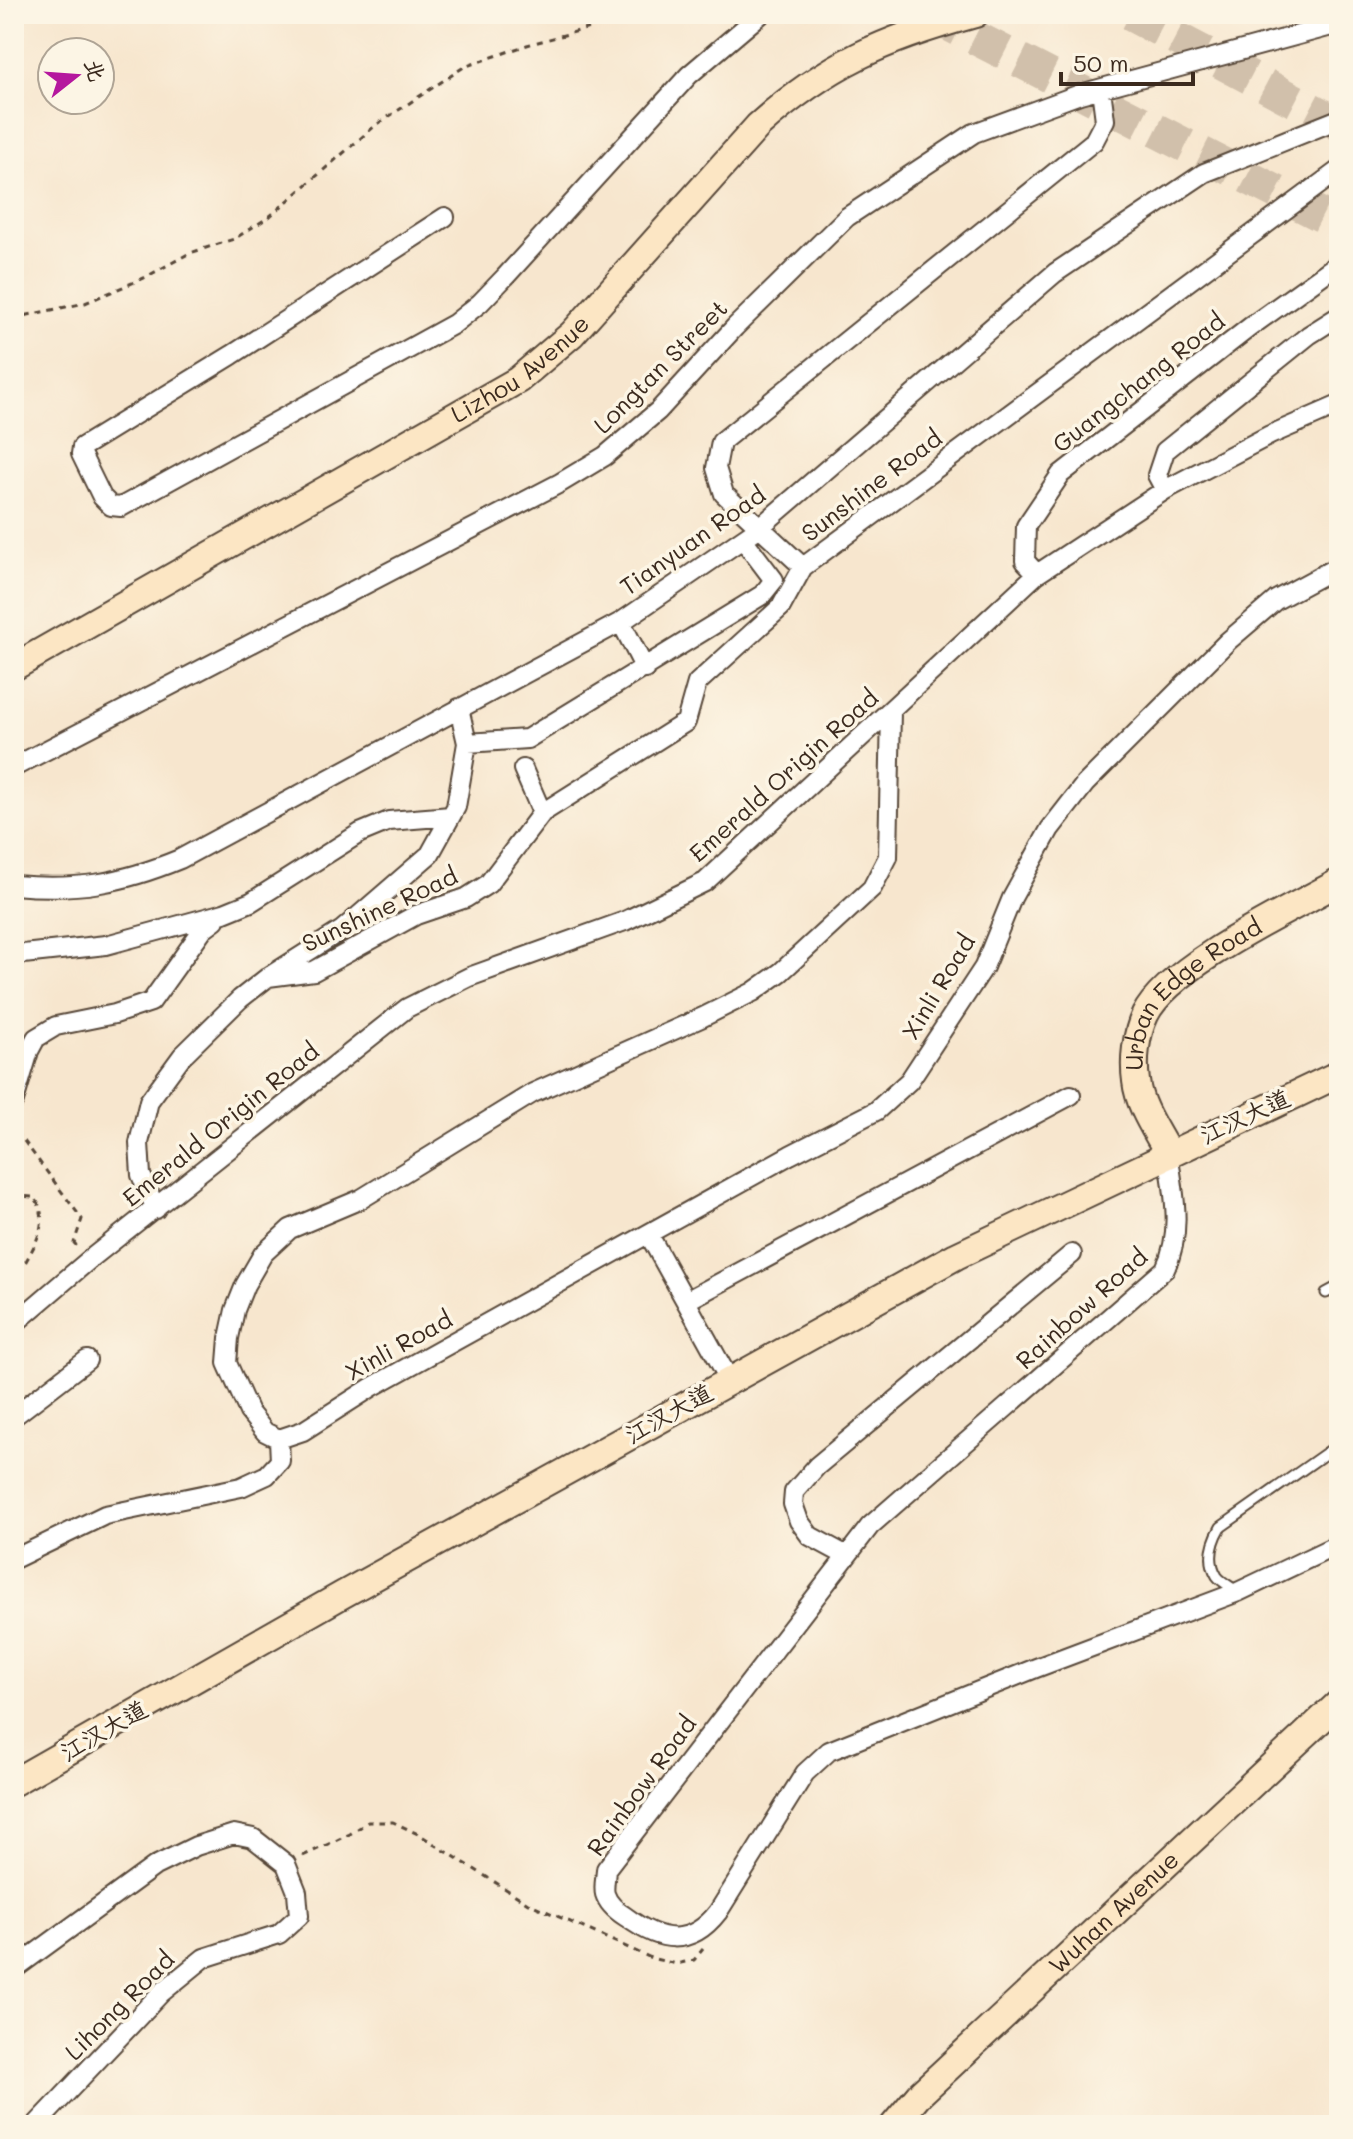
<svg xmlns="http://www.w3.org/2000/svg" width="1353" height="2139" font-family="Mali,'LXGW WenKai TC',sans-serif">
<rect width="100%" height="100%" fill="#fcf5e5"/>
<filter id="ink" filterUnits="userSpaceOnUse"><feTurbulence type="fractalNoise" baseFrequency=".0125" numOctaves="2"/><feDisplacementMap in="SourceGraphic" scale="16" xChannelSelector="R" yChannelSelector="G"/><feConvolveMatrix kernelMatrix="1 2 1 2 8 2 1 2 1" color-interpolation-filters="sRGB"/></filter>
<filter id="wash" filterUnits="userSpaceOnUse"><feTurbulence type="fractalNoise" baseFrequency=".006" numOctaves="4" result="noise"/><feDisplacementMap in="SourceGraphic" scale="32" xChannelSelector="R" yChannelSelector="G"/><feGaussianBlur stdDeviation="1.8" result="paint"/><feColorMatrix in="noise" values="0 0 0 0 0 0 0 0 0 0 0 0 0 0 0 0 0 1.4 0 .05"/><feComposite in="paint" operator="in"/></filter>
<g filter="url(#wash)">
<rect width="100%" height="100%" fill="#f7e6ce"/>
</g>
<g filter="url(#ink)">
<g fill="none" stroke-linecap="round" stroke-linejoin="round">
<path stroke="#d1c0ab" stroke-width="34" stroke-dasharray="34 17" stroke-linecap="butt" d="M929,14l410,210
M1130,14l209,110"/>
<defs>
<path id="service" d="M1326,1293l13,-7
M1238,1592c-6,-5 -17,-10 -21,-16 -10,-16 -4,-35 4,-49l118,-83"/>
<path id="minor" d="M445,217l-213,138 -150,92 -1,7 21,43 9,9 10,1 333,-183 26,-21 25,-26 184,-202 72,-61
M1165,490l-8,-15 8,-24 144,-116 30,-19
M803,567l-79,-73 -8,-26 5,-26 373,-301 11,-21 -4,-31
M1037,574l-12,-13 1,-35 35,-52 189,-147 89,-64
M621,622l24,47
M891,711l-3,146 -16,31 -91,84 -28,20 -50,25 -170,76 -172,106 -71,30 -27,25 -18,31 -10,25 -6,28 -2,25 22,49 16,20 14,7 24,-8 69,-44 418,-232 86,-44 33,-30 75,-114 28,-69 38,-69 35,-45 143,-143 48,-41 63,-34
M467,743l60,-4 235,-144 12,-15 -31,-41
M14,767l546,-284 45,-27 53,-45 77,-84 112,-110 127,-84 106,-39 259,-70
M523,769l19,44
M14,885c63,6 108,-2 166,-26l441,-237 139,-95 295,-254 149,-100 135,-54
M14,955l92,-10 118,-32 27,-11 109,-69 29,-12 62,-5
M268,977l46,-6 102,-56 50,-17 22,-14 54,-71 144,-91 11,-39 84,-76 22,-40 536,-397
M14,1101l15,-50 7,-13 20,-12 59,-12 36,-12 52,-73 12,-9
M1168,1153c6,40 15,79 -3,116l-295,257 -264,343c0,7 -3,18 -1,25 3,10 13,18 21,23 34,25 64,31 92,-5l87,-139 24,-22 207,-83 202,-76 101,-48
M156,1209l-15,-34 -2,-32 10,-42 33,-45 58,-57 28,-22 74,-47 88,-76 26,-47 11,-64 -8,-35
M649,1235l81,146
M686,1301l385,-206
M14,1324l75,-64 318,-252 62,-31 156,-56 80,-39 332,-308 128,-84 105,-55 69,-30
M14,1416l73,-56
M847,1556l-37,-20 -11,-15 -6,-17 1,-12 23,-26 255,-212
M14,1559l91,-44 136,-28 26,-12 13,-14 -1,-22
M14,1969l141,-103 41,-20 38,-12 19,4 33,26 11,28 2,24 -20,18 -75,24 -43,35 -125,132"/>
<g id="secondary">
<path id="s1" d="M14,667l504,-287 54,-46 186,-208c70,-63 127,-87 217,-112"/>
<path id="s2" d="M1168,1153c-12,-23 -29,-46 -32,-72 -3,-21 0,-47 9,-66 24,-49 144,-105 194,-133"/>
<path d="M14,1782l328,-187 614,-339 383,-182"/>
<path id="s3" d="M894,2125l26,-31 419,-391"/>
</g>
</defs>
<use href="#service" stroke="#574638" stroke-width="13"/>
<use href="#minor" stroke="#574638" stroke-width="22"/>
<use href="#secondary" stroke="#574638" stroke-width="30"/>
<path stroke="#574638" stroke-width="3" stroke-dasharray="6 6" stroke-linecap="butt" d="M14,318l71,-15 59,-25 46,-25 44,-14 35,-22 107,-92 88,-58 63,-22 114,-31
M14,1136l7,1 61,82 -8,24 5,5
M14,1196l20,1c21,26 -7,60 -20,85
M303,1856l47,-22 18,-12h25l27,13 108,68 123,55 25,6 18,-4 9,-11"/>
<use href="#service" stroke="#fff" stroke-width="9"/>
<use href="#minor" stroke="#fff" stroke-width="18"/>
<use href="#secondary" stroke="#fce6c4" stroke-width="26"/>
</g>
</g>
<g text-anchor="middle" stroke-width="7" stroke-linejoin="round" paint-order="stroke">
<g font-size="24" fill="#3b2a1e" stroke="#fcf5e5">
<text dy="8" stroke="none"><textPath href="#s1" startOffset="588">Lizhou Avenue</textPath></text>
<text transform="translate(661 367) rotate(-45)" y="8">Longtan Street</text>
<text transform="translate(1139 383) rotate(-38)" y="8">Guangchang Road</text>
<text transform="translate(872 486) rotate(-37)" y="8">Sunshine Road</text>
<text transform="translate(693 541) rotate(-35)" y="8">Tianyuan Road</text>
<text transform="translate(784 776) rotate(-42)" y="8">Emerald Origin Road</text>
<text transform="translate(380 910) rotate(-25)" y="8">Sunshine Road</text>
<text transform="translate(939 987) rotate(-59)" y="8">Xinli Road</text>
<text dy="8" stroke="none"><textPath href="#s2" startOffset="192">Urban Edge Road</textPath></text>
<text transform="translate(1245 1117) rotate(-25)" y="8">江汉大道</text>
<text transform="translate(221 1125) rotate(-39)" y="8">Emerald Origin Road</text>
<text transform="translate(1082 1309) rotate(-42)" y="8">Rainbow Road</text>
<text transform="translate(399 1346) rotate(-29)" y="8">Xinli Road</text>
<text transform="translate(669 1414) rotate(-29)" y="8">江汉大道</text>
<text transform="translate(104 1731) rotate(-30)" y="8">江汉大道</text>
<text transform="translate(642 1786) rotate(-54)" y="8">Rainbow Road</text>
<text dy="8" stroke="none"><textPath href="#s3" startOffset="306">Wuhan Avenue</textPath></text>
<text transform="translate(120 2006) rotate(-45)" y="8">Lihong Road</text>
</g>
</g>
<rect width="1353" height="2139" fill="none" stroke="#fcf5e5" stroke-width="48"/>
<g transform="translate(76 76) rotate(73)"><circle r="38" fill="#fcf5e5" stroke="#afa495" stroke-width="2"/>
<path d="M0-6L14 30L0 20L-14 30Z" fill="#b5179e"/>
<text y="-12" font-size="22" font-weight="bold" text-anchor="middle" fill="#3b2a1e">北</text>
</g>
<path d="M1061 72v12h132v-12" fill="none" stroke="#3b2a1e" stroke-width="4"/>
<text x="1073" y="72" font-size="24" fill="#3b2a1e" stroke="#fcf5e5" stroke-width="6" paint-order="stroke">50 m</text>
</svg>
